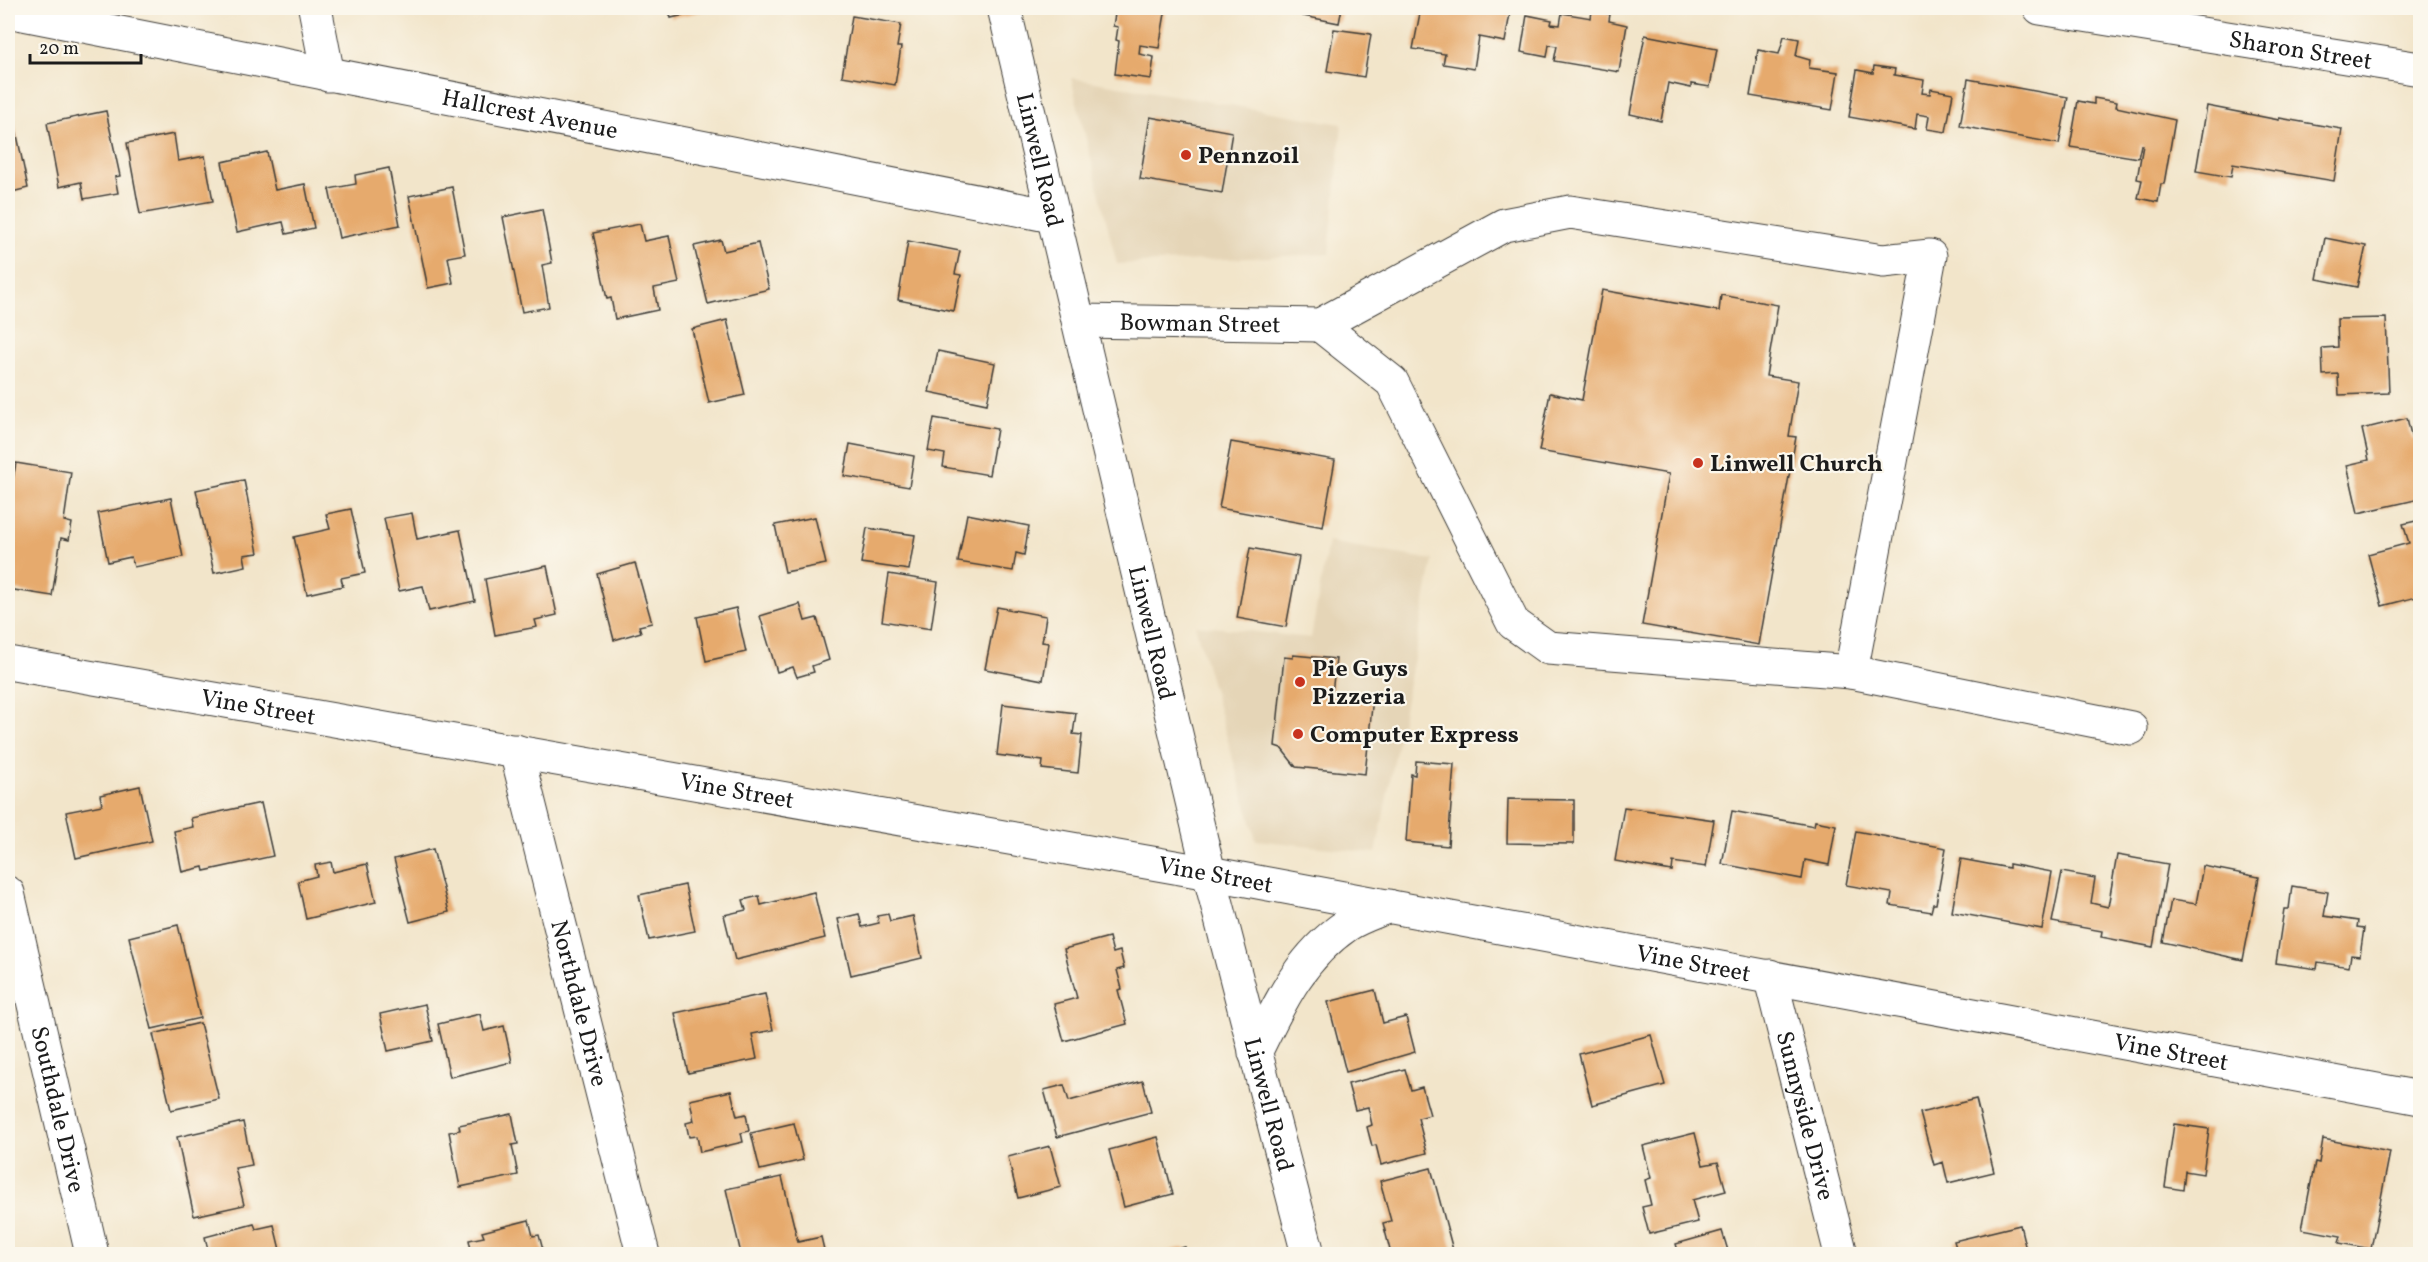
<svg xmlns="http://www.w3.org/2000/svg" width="2428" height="1262" font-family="Vollkorn,serif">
<rect width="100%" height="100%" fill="#fbf7ec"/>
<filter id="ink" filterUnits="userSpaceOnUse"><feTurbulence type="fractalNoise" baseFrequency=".0167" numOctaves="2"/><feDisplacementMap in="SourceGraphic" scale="12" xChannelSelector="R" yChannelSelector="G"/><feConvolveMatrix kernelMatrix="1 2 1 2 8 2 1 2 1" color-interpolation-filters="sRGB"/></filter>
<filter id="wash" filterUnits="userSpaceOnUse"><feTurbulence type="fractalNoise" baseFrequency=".008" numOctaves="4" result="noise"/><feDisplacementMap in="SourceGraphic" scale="24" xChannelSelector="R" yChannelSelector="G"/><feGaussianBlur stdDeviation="1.35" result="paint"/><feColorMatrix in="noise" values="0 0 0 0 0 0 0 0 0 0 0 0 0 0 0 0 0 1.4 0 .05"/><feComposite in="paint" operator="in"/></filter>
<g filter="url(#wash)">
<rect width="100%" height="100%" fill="#f2e5ca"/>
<path fill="#e5d5b7" d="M1071,78l271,46 -13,130 -212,10z
M1328,542l105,18 -57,293 -120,-13 -61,-215 116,13z"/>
<g id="blocks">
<path fill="#e6aa6d" d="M668,8h47l-44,10z
M1116,8h50l-7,40 -19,-3 -1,9 15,3 -3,22 -36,-5 4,-33 -3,-1 2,-13 -5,-1z
M1305,8h37l-3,15 -36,-7z
M1421,8h90l-6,34 -26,-5 -5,32 -31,-5 2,-10 -32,-5z
M1592,11l18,3 -1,7 18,4 -8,47 -65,-11 3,-15 -8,-1 -2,12 -26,-5 6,-37 25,5 -1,4 9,1 2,-12 29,5z
M852,16l49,8 -4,23h4l-6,38 -53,-9z
M1334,29l37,5 -7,43 -37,-6z
M1645,35l72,14 -7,38 -19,-3v4l-23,-5 -7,38 -31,-7z
M1784,36l15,3 -3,17 14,4 -1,8 29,4 -6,38 -82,-14 8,-46 21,4z
M1874,66l21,3 -1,6 30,5 -2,13 8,1 1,-5 22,4 -7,39 -19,-3 2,-13 -12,-2 -2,15 -66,-12 8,-47 16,3z
M1968,79l100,18 -9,47 -99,-18z
M2094,98l23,4 -1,5 59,13 -11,64h-3l-3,18 -20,-4 4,-18 -5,-1 6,-34h-2l-3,13 -68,-11 8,-46 16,3z
M11,106l17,82 -20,5v-86z
M2207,106l72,14v-2l63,11 -8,52 -101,-17 -2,13 -35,-6z
M106,111l14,65 -5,1 3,16 -34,6 -3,-17 -22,5 -12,-64z
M1150,117l82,15 -10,61 -82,-14z
M174,134l4,27 27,-5 8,45 -73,13 -13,-71z
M267,152l8,38 30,-6 9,44 -28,6 -3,-12 -46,10 -15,-70z
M389,168l11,57 -61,13 -10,-49 27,-5 -1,-9z
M452,187l13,67 -17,3 5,26 -25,5 -19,-92z
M542,209l10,54 -10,2 7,42 -27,5 -19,-95z
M640,224l4,17 25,-5 10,47 -25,5 4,22 -43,9 -4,-21 -4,1 -14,-66z
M2325,238l41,8 -9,41 -40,-8z
M721,240l3,11 34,-8 11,46 -61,15 -14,-58z
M908,241l52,10 -5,23 6,1 -7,36 -56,-11z
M1602,290l117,21 2,-16 57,10 -12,71 32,5 -9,55 7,1 -37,208 -117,-20 27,-151 -130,-23 11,-58 32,7z
M2386,318l3,75 -50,2 -1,-21 -15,1 -1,-27 16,-1 -1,-28z
M727,320l18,75 -36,8 -17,-74z
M938,351l57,12 -8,41 -58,-12z
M934,418l63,11 -8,46 -46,-8 2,-13 -17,-3z
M2407,418l5,21 8,-2v62l-62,14 -11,-48 22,-5 -7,-31z
M1231,442l104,18 -12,67 -104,-19z
M850,444l64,12 -5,31 -65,-11z
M16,463l55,9 -7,49 8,2 -3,17 -8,-2 -9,58 -44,-7v-83z
M244,480l14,73 -14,2 2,11 -32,7 -18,-83z
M171,498l12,59 -49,10 -3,-10 -23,5 -10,-49z
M351,509l14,64 -24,5 2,8 -36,8 -13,-57 36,-8 -4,-15z
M412,513l5,26 43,-9 15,71 -46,10 -6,-25 -24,5 -15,-73z
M967,514l62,12 -5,29 -8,-2 -3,18 -55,-9z
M815,517l11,47 -41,8 -10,-47z
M2420,520v76l-38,10 -14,-52 41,-11 -6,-19z
M867,528l48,7 -6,35 -48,-7z
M1250,548l49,9 -13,70 -49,-9z
M635,563l17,60 -13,3 2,6 -27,8 -17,-66z
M547,566l10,49 -22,5 2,7 -42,8 -10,-56z
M889,574l49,8 -7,47 -49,-8z
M800,604l5,17 12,-3 12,42 -17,6 2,6 -17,5 -4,-10 -16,5 -17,-56z
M997,607l49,9 -4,26 7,1 -6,37 -58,-11z
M736,608l10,44 -40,9 -9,-44z
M1293,655l43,4 -4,34 41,4 -8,77 -69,-7 -15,-19 -6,-2 9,-89 9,1z
M1003,704l73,9 -3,21 9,1 -4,38 -36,-4 1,-8 -46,-6z
M1416,761l38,3 -6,82 -42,-4 5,-68 4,1z
M140,786l12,55 -76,17 -10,-46 36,-7 -2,-10z
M1508,799l66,1v44l-67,-1z
M261,803l12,53 -69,15 -1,-4 -21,5 -8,-41 19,-4 -2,-9z
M1624,807l90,13 -8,47 -33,-5 -1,9 -57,-10z
M1732,811l82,15 1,-5 21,4 -7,40 -24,-5 -3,19 -80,-15z
M1856,831l90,17 -10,56h-3l-2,8 -41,-7 2,-12 -46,-8z
M433,849l16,63 -39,10 -16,-63z
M2117,855l51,9 -15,83 -52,-10 1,-6 -50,-9 10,-50 33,6 -4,25 17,4z
M1961,859l48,9v-4l43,8 -10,57 -90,-17z
M331,862l2,10 34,-8 9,38 -70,17 -8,-38 19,-5 -2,-11z
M2203,866l56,11 -16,83 -80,-18 8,-42 25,4z
M685,885l10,46 -46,9 -10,-45z
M2292,886l36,6 -4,24 34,5 -1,6 7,1 -4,28 -9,-1 -2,12 -31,-5 -1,7 -41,-6 8,-54h5z
M814,892l11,46 -90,22 -11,-45 22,-5 -3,-10 16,-4 2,9z
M859,914l3,13 17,-4 -2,-7 11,-2 2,7 23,-5 9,42 -71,17 -13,-56z
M178,925l22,93 -48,11 -23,-92z
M1109,937l4,16 7,-2 4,17 -7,2 5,19 -4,1 9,34 -63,17 -10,-37 23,-6 -13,-49z
M1375,990l8,33 23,-6 9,35 -69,20 -18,-70z
M765,994l8,36 -21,4 5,25 -69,14 -13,-60z
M425,1004l8,37 -45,10 -8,-37z
M480,1014l4,17 20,-5 8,36 -62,15 -12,-53z
M200,1023l19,76 -48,11 -18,-76z
M1651,1035l14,50 -73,20 -13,-51z
M1405,1069l6,21 11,-3 8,28 -12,3 9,35 -46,12 -5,-20 -4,1 -5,-19 5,-2 -4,-18 -13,3 -7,-26z
M1143,1081l8,31 -94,25 -13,-47 20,-5 5,16z
M731,1091l6,25 9,-2 3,17 -8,2 2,9 -43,10 -3,-16 -8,1 -3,-14 8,-2 -4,-21z
M1976,1099l18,73 -46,11 -5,-21 -9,3 -14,-52z
M512,1114l6,30 -6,1 6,30 -58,12 -11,-55 11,-2 -1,-5z
M243,1122l9,43 -17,3 9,37 -50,11 -17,-79z
M794,1123l9,37 -43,10 -9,-37z
M2174,1124l35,5 -6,45 -18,-3 -2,19 -18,-3z
M1695,1133l8,32 15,-3 8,29 -34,9 6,22 -49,12 -7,-27 9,-2 -6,-25 6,-2 -8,-32z
M1158,1137l15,57 -49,13 -15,-57z
M2323,1139l67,13 -19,97 -32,-6 2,-7 -39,-7 13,-67 4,1z
M1050,1146l11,41 -43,11 -10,-41z
M1431,1168l22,82 -17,4h-45l-8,-31 8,-2 -11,-40z
M782,1177l16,65 23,-5 4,17h-46l-1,-3 -16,3h-21l-15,-65z
M529,1220l4,16 6,-1 5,19h-72l-3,-14 15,-3 -2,-5z
M254,1224l2,5 18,-4 7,29h-72l-4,-17z
M2020,1225l7,29h-69l-4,-13z
M1722,1231l7,23h-50l-3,-10z
M1185,1247l2,7h-30z"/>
</g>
</g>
<g filter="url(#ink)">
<use href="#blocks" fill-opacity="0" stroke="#3c3a36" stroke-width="1.5"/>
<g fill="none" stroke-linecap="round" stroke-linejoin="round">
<defs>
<g id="minor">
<path d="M315,8l13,67"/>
<path id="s1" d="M2040,8l380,61"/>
<path id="s2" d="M8,11l1044,205"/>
<path id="s3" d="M1080,321l240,4 184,-100 66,-13 313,49 47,-5 -79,416"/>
<path d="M1320,325l72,57 121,241 35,25 303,24 280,56"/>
<path id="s4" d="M8,663l1201,210 1211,225"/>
<path id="s5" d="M516,751l127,503"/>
<path id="s6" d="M8,893l84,361"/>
<path id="s7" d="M1770,976l71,278"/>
</g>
<g id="major">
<path id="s8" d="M1004,8l205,865 99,381"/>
<path d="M1255,1053c24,-49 45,-96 92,-128 12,-8 28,-13 42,-19"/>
</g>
</defs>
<use href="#minor" stroke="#3c3a36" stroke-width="35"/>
<use href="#major" stroke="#3c3a36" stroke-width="35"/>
<use href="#minor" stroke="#fff" stroke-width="33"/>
<use href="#major" stroke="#fff" stroke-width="33"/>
</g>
</g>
<g fill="#c8321e" stroke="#fbf7ec" stroke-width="2">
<circle cx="1186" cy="155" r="6"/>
<circle cx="1698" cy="463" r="6"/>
<circle cx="1300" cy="682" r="6"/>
<circle cx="1298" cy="734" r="6"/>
</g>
<g text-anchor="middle" stroke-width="4.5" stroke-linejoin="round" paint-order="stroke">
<g font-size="24" fill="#1c1c1c" stroke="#fbf7ec">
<text dy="8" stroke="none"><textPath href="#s1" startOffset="264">Sharon Street</textPath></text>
<text dy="8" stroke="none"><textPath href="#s2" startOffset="532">Hallcrest Avenue</textPath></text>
<text dy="8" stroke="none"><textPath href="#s8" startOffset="156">Linwell Road</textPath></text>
<text dy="8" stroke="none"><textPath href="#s3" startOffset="120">Bowman Street</textPath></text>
<text dy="8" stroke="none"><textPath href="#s8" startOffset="642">Linwell Road</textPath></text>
<text dy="8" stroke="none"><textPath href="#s4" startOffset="254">Vine Street</textPath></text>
<text dy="8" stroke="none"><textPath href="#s4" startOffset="740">Vine Street</textPath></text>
<text dy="8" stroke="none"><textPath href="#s4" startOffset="1226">Vine Street</textPath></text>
<text dy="8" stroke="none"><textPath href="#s4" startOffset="1712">Vine Street</textPath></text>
<text dy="8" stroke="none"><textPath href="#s5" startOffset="260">Northdale Drive</textPath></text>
<text dy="8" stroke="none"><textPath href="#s4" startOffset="2198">Vine Street</textPath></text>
<text dy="8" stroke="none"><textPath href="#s8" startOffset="1128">Linwell Road</textPath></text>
<text dy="8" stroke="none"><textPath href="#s6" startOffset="222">Southdale Drive</textPath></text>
<text dy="8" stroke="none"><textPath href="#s7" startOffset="144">Sunnyside Drive</textPath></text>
</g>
<g font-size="24" font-weight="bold" fill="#1c1c1c" stroke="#fbf7ec" text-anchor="start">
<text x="1198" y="163">Pennzoil</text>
<text x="1710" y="471">Linwell Church</text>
<text x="1312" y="676">Pie Guys<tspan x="1312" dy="28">Pizzeria</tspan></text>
<text x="1310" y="742">Computer Express</text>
</g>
</g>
<rect width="2428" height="1262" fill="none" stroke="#fbf7ec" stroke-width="30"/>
<path d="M30 54v9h111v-9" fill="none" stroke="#1c1c1c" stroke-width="3"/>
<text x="39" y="54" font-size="18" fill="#1c1c1c" stroke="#fbf7ec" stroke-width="4.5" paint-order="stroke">20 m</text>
</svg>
